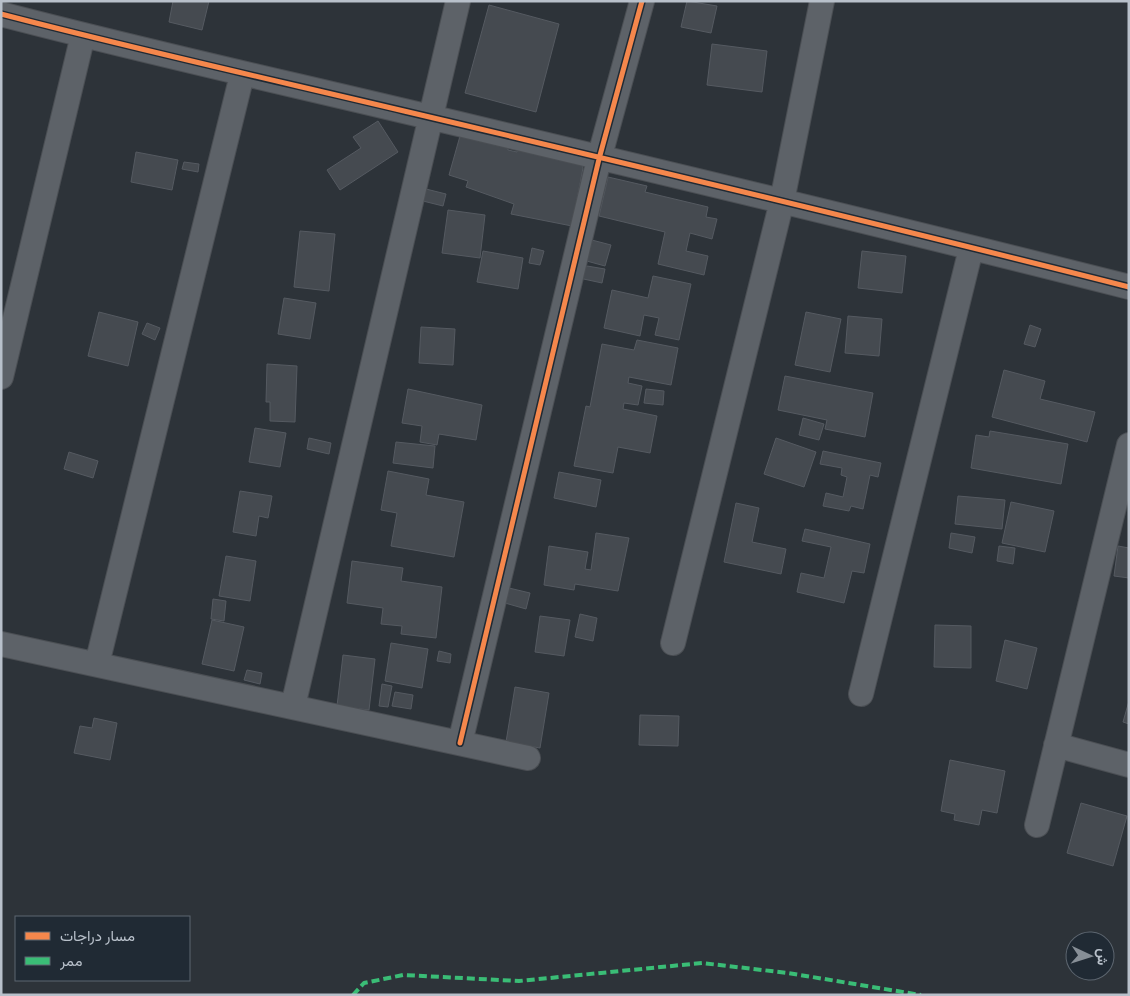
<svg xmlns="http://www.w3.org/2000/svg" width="1130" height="996" font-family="'Archivo Narrow',Vazirmatn,sans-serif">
<rect width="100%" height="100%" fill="#2d3339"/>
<path fill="#454a50" stroke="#555a61" d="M173,1h36l-7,29 -33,-8z
M687,1l30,5 -6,27 -30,-6z
M489,5l70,19 -23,88 -71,-19z
M712,44l55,7 -5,41 -55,-7z
M378,121l20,31 -58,38 -13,-20 34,-22 -8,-11z
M460,136l48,7v7l9,2 1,-8 62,14 3,10 -11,58 -61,-12 3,-10 -48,-17 2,-6 -19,-6z
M136,152l42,8 -6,30 -41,-8z
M184,162l15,2 -1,8 -16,-3z
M608,177l39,9 -2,6 63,15 -2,10 11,2 -5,20 -22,-6 -4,18 22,5 -4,19 -46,-11 7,-32 -66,-16z
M426,189l20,5 -3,12 -20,-5z
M448,210l37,5 -5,43 -38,-5z
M300,231l35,3 -6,57 -35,-4z
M588,239l23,6 -6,21 -22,-6z
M532,248l12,3 -4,14 -11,-2z
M483,251l40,7 -5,31 -41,-7z
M862,251l44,5 -4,37 -44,-5z
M581,265l24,4 -3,14 -23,-5z
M653,276l38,8 -12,56 -24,-5 4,-17 -15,-3 -4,21 -36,-8 8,-38 36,8z
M284,298l32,5 -6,36 -32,-5z
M99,312l39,10 -10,44 -40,-10z
M806,312l35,7 -11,53 -35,-7z
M848,316l34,3 -3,37 -34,-3z
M147,323l13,5 -5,12 -13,-6z
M1030,325l11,4 -6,18 -11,-3z
M421,327l34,2 -2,36 -34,-2z
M637,340l41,8 -7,37 -42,-8 -1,6 14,3 -4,19 -14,-2 -1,6 34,7 -7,37 -32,-6 -5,26 -39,-7 12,-60 4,1 12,-63 32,6z
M267,364l30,2 -2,56 -25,-1v-19h-4z
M1004,370l41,11 -5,18 55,13 -8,30 -95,-25z
M785,376l88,17 -8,44 -40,-8 2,-9 -49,-10z
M408,389l74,16 -6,35 -37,-6 -2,11 -17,-3 2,-16 -20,-3z
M646,389l18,2 -1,14 -19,-2z
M803,418l21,6 -5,16 -20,-5z
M255,428l31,5 -6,34 -31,-5z
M990,431l78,13 -7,40 -90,-16 5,-33 13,2z
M309,438l22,5 -2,11 -22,-5z
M776,438l40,14 -12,35 -40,-13z
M396,442l39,4 -2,22 -40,-5z
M823,451l58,12 -3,14 -8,-2 -7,34 -12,-3 -2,5 -26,-5 3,-13 17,4 4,-20 -6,-2 1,-7 -22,-4z
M69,452l29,9 -5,17 -29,-9z
M388,471l41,8 -3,16 38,7 -10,55 -63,-11 6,-33 -16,-3z
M559,472l42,8 -5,27 -42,-9z
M240,491l32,5 -4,22 -9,-2 -3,20 -23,-4z
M958,496l47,4 -3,29 -47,-5z
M1011,502l43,9 -9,41 -43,-9z
M736,503l23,5 -7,34 34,7 -5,25 -57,-12z
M805,529l65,15 -6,29 -12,-2 -8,32 -47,-11 4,-19 23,5 7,-31 -29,-6z
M596,533l33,5 -11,53 -43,-7 -1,6 -30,-5 5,-39 39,6 -3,17 6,1z
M951,533l24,4 -3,16 -23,-5z
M999,546l16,2 -2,16 -16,-3z
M1118,546l11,2v30l-15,-2z
M226,556l30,5 -6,40 -31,-5z
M352,561l51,7 -2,13 41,6 -6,51 -35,-4 1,-8 -21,-2 2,-16 -36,-5z
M509,588l21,5 -4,16 -21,-6z
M213,599l13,2 -2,20 -13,-2z
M580,614l17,4 -4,23 -18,-4z
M540,616l30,4 -6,36 -29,-4z
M212,620l32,7 -10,44 -32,-7z
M935,625l36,1v42l-37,-1z
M1005,640l32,8 -10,41 -31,-8z
M391,643l37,6 -6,39 -37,-7z
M439,651l12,3 -1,9 -13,-2z
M343,655l32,4 -6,51 -32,-4z
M247,670l15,3 -2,11 -16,-4z
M382,684l10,2 -4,21 -9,-1z
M515,687l34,6 -9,55 -34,-6z
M395,692l18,3 -2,14 -19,-3z
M1129,701v23l-6,-2z
M640,715l39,1 -1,30 -39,-1z
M94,718l23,5 -7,37 -36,-7 6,-27 12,2z
M950,760l55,11 -8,42 -15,-3 -3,15 -25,-5 1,-6 -14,-3z
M1081,803l46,13 -14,50 -46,-13z"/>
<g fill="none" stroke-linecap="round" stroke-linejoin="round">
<defs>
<path id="minor" d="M1,14c134,35 268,65 403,97 242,57 484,115 725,176
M1,377l82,-342
M673,643l109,-442 40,-200
M1,644l527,114
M97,664l145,-589
M861,694l110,-445
M293,706l165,-705
M460,743l139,-584 43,-158
M1056,745l73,20
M1037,825l92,-380"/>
</defs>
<use href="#minor" stroke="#4b4f54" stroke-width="26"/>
<use href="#minor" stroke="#5d6268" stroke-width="24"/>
<path stroke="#3abd76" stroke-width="4" stroke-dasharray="8 4" stroke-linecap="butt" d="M353,995l11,-12 39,-8 116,6 183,-18 86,10 133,22"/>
<defs>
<path id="cycleway" d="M1,14c134,35 268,65 403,97 242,57 484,115 725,176
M460,743l139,-584 43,-158"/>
</defs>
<use href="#cycleway" stroke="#202a34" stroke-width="8"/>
<use href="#cycleway" stroke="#f5874c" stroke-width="5"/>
</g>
<rect width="1130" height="996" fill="none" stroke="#b8c0ca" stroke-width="5"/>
<rect x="15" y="916" width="175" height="65" fill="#202a34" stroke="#5d6670"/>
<rect x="25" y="932" width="25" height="8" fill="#f5874c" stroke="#5d6670"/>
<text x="60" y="941" font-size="15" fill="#b8c0ca">مسار دراجات</text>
<rect x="25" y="957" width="25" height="8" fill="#3abd76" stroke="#5d6670"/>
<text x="60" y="966" font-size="15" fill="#b8c0ca">ممر</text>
<g transform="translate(1090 956) rotate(94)"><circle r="24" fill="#202a34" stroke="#5d6670"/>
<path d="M0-4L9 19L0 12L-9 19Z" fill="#878f97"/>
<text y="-8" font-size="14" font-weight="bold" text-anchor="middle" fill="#b8c0ca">ش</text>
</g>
</svg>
